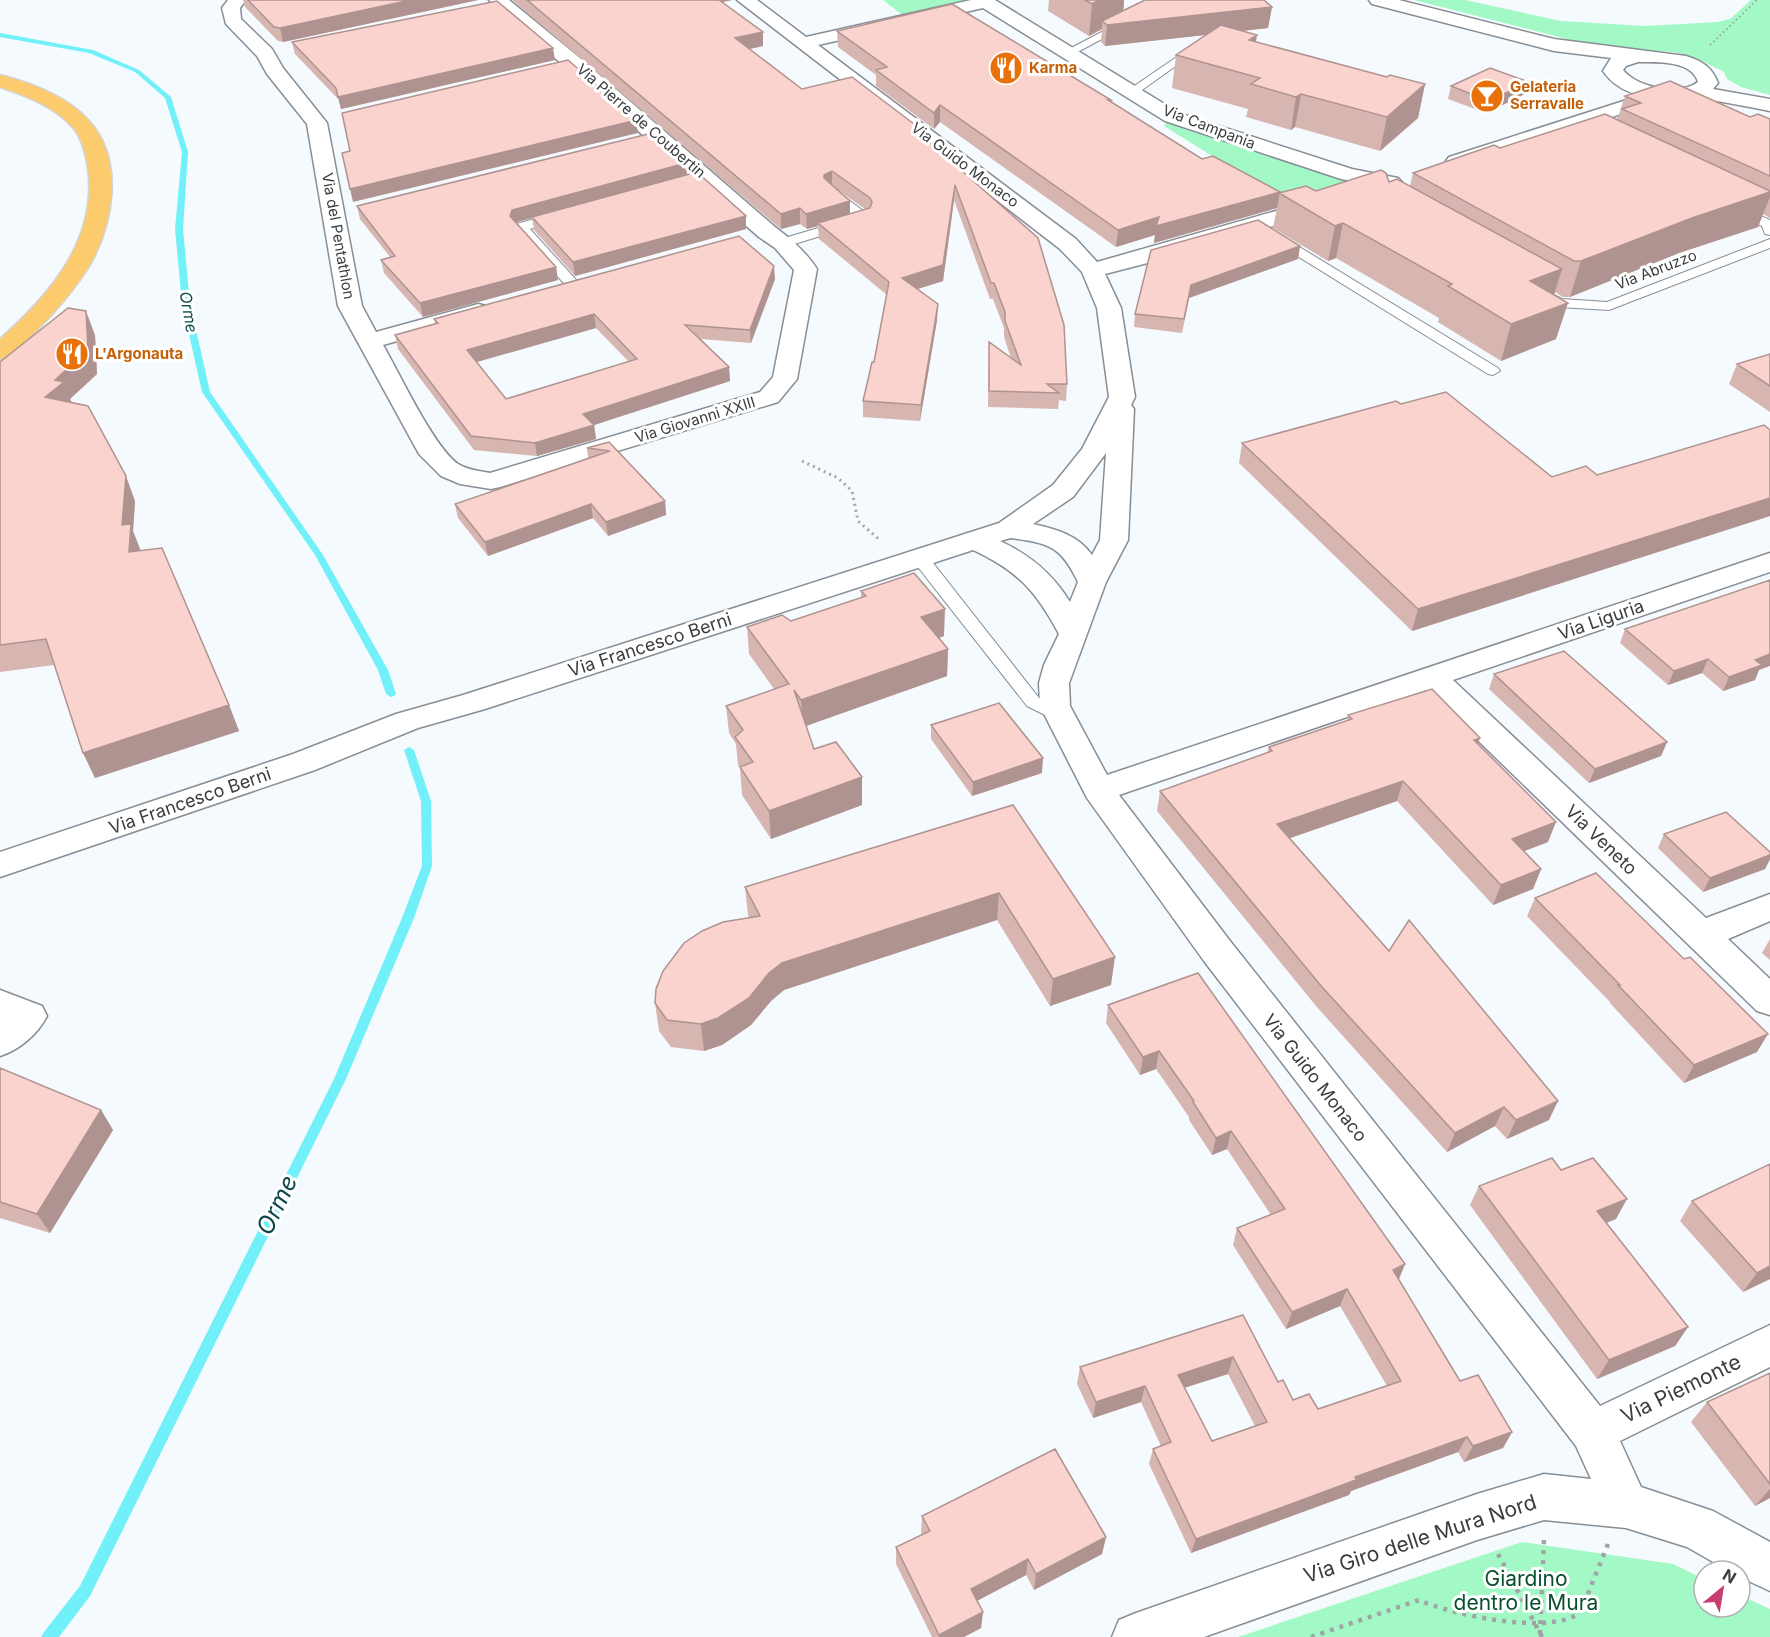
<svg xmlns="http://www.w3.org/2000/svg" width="1770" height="1637" font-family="Inter,sans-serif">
<rect width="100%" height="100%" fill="#f5fafe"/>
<path fill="#a3f9c5" d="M883,0h106l-83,18z
M1414,0h51l96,21 84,5 73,-4 12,-3 21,-19h19v95l-29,-8 -14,-8 -3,-7 -28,-14 -23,-6 -79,-6z
M1172,117l196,63 -67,31 -137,-85z
M1522,1542l151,22 31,15v28h36v-12l30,14v28h-532z"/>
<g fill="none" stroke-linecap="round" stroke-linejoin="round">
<path fill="#71f0f9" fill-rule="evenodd" d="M0,33l93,17 46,20 32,27 17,55 -5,77 7,74 20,89 113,163 65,115 8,24 -2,2 -3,1 -5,-3 -8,-24 -63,-115 -113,-163 -20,-89 -7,-74 7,-77 -17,-54 -30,-26 -46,-19 -89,-16z
M409,747l5,3 17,51 1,65 -18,52 -68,161 -256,517 -31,41h-18l3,-5 36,-46 254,-507 68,-161 20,-52 -1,-65 -17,-51z"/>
<defs>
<path id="service" d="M1124,20l5,3 -1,2 -56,30h-8l-2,-2z
M1197,43l6,3 -2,2 -66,47h-8v-4z
M832,188l37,27 1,3 -1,3 -81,25h-10l-2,-3 2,-3 77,-23 -27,-22 -2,-3z
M1736,205l34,15v15l-5,-1 -3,-8 -31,-14 -1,-3 1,-3z
M557,213l6,4 -1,3 -32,9 48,53 2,3 -7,4 -5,-1 -54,-61 2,-3z
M1278,234l220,134 2,3 -7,4 -5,-1 -215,-133 -2,-3 2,-3z
M1770,239v9l-161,62 -50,-3 -21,-12 7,-4 17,8 45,3z
M920,553l6,1 113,144 28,14 3,4 -3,4 -6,2 -6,-2 -28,-14 -113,-144 -2,-4 2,-4z"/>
<path id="minor" d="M228,0h18l-6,8 1,11 31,30 11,19 44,55 35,183 14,26 102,-28 8,2 4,5 -4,5 -103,29c17,29 50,101 75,119 10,6 21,7 32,9l270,-81 13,-15 21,-107 -19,-22 -16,-11 -270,-237h20l72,59 194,168c16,12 31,25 42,42l-20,110 -19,23 -278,85 -9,2 -31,-5 -19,-8 -22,-22 -81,-148 -31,-182 -40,-50 -10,-18 -31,-32 -4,-16z
M737,0h20l49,37 165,-37h24l184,113 173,56 46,9 4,4 -4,4 -7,2 -50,-9 -176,-58 -182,-113 -165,37 258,194 21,23 221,-63 8,1 3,5 -3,5 -159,48 -62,16 16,34 14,89 -4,8 3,4 -6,131 -22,42 -37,101 1,23 37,69 663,-222v19l-317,108 253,238 64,-24v27l-42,18 42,40v36l-13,-4 -331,-321 -307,105 111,146 370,465 170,-81v42l-150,74 21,46 72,24 57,31v49l-30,-14v-6h-11l-42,-24 -61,-19 -82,-8 -67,20 -273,97h-92l7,-17 17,-7 341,-119 67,-20 47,5 -15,-33 -372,-485 -117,-163 -47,-92 -1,-23 5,-18 15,-31c-23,-43 -41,-63 -86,-84l-488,159 -67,19 -103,42 -315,107v-25l293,-98 103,-40 67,-19 536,-172 54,-38 29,-36 27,-52 -12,-89 -15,-36 -22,-23zM1106,453l-6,87 -8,15c-14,-20 -36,-26 -59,-31l40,-27zM1011,538c38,5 50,8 67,44l-8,20c-17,-28 -40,-47 -70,-61z
M1664,88l7,2 3,4 -3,4 -208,67 -7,2 -7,-2 -3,-4 3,-4z
M0,990l42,16 5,10c-9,18 -28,34 -47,40z"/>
<path id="tertiary" d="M1369,0h30l155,39 132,17c16,5 26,11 32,27l-5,6 57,10v12c-20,-4 -40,-8 -59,-11 -37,-5 -83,7 -108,-29l8,-13 -57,-7 -182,-47zM1638,62c18,0 54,-2 60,20 -19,14 -60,6 -75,-12l3,-4z"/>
<path id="primary" d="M0,75c31,8 67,21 89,46 36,40 24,105 -1,147 -22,34 -50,62 -79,89l-9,2v-20c50,-44 98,-100 88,-171 -2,-12 -5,-28 -13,-38 -18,-23 -49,-34 -75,-43z"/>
</defs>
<use href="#service" stroke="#878e94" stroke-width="2"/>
<use href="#minor" stroke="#878e94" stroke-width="3"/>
<use href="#tertiary" stroke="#878e94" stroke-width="3"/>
<use href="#primary" stroke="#d4d4d5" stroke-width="3"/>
<path stroke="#a0a4a7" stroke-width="2" stroke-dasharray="1.5 3" stroke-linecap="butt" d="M1710,45l47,-45"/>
<path stroke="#a0a4a7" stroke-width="3" stroke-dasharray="2 4" stroke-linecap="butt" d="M802,461l36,17 14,13 6,30 23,20"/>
<path stroke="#a0a4a7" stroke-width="4.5" stroke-dasharray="4 6" stroke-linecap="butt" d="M1498,1554l44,83
M1540,1634l4,-95
M1311,1637l108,-37c32,15 137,37 162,11l27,-67"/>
<use href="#service" fill="#fff" fill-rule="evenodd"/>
<use href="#minor" fill="#fff" fill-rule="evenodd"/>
<use href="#tertiary" fill="#fff" fill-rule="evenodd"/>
<use href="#primary" fill="#fbcb6d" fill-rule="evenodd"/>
</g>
<path fill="#d7b5b1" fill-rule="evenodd" d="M243,0h235l-195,42 -5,-1 -33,-34z
M512,0h220l-10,2 41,30v14l-14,3 53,40 119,46 117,103 29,146 -1,17 -7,-1 -1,9 -70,-2 1,-65 22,16 -7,-21v-9l-11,-29h-3l-36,-99 -11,81 -26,8 20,31 -17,101 -57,-4v-16l11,-39 13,-67 -68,-56 -1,-13 -11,3 -7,-5 -19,5 -5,-4zM835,188l30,21 -15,5v-13z
M1049,0h75l-1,11 149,-4 -4,21 -25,3 13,11 131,35 38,7 -7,34 -38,33 -85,-24 -4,3 -45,-13 2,-8 -76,-21 4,-33 30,-20 -101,11 -4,-4 1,-13 -13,7 -41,-25z
M837,31l274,71 91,57 77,34 37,-2 73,-9 21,4 3,-13 87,-25 117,-28 8,-24 125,21 20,2v99l-7,-4 -5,13 -79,26 -109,44h-7l-8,-5 -1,3 2,44 -55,22 -63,-39 1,-4 -103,-60 -8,3 -55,-33 4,-20 -123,35 1,-8 -39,12 -176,-125 -6,7 -58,-43v-11l-38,-28z
M292,42l263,18 -214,49 -2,-9 -44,-46z
M1529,82l-4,12 -39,19 -38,-14 3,-13z
M686,163l1,12 59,54 -171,47 -41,-46 -2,-12 -16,4 40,45 2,13 -135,37 -39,-44 -3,-13 9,-3 -30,-38 -3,-13z
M1300,246l-2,13 -109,39 -7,35 -48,-6 1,-13z
M775,279l-24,64 -50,-4 28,28 1,14 -136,44 2,14 -59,17 -63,-6 -76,-101 -3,-14 40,-11 -1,-5zM596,328l33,34 -123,37 -30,-37z
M95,335l2,39 -27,25 2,4 63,98 -2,30 7,18v2l89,154 10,26 -144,47 -41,-113 -54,7v-310z
M1770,354v58l-41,-28 8,-20z
M1401,404l151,73 45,-2 173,-45v86l-358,115 -173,-168 3,-20z
M609,442l56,59 1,14 -58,21 -15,-18 -105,38 -30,-38 -3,-14 133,-46 -1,-10z
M861,591l83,45 -5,2 9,11 -1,27 -141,50 8,23 48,28v28l-91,34 -29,-44 -2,-27 -2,-3 -2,-21 -7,-11 -3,-27 48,-17 -25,-35 -2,-27 44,-6 70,-23z
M1625,629l134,41 -4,10 -32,11 -21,-18 -34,12 -48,-42z
M1494,674l173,68 -6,14 -72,27 -100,-94z
M1348,715l130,29 70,98 -24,9 17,18 -8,20 -40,16 -96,-104 -107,37 99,113 160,169 -42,19 -12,-13 -48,26 -131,-146 -159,-195 3,-20 107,-38 2,-6 78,-26z
M931,725l111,48 -70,23 -41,-57z
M1013,805l98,180 -61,21 -53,-86 -213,70 -13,11 -20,24 -29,20 -18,6 -33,-4 -12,-16 -4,-28 94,-85 -1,-3 -3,-28z
M1664,834l106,18v7l-5,10 -62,23 -45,-44z
M1535,898l149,61 73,93 -73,31 -74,-80v-1l-83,-86z
M1770,939v21l-8,-7z
M1108,1005l297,259 -6,15 61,102 52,51 -9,16 -39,14 -6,-10 -107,39 -2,4 -158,58 -42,-89 4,-15 8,-3 -20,-44 -48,16 -16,-34 3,-17 163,-52 35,67 15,18 25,9 69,-23 -47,-80 -54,23 -53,-84 4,-17 34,-13 -44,-66 -15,6 -23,-35v-3l-33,-48 -16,6 -34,-52zM1228,1374l27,52 -43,15 -28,-53z
M0,1068l101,42 12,20 -63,103 -50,-15z
M1770,1164v115l-27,13 -63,-71 12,-20z
M1479,1186l137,33 -10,4 82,104 -13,19 -78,33 -127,-174z
M1770,1373v125l-15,8 -64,-84 16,-20z
M922,1516l184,21 -4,17 -68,36 -8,-15 -49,26 6,11 -2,16 -17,9h-32l-36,-73v-17l26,-13 -1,-1z"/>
<path fill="#af9390" d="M411,0h67l-195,42 -3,-14z
M708,0h24l-23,5z
M1099,0h25l-1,17 149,-10 -4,21 -163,18 2,-21 -5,-4v8l-13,7 3,-32z
M763,32v14l-27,6 -1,-14z
M1257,35l-5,32 -3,-27z
M553,48l2,12 -214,49 -3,-12z
M1529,82l-4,12 -39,19 3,-12z
M1425,84l-7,34 -38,33 7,-34z
M1301,94l-6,33 -4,3 5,-33z
M940,105v17l-6,7v-16z
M637,120l1,13 -285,69 -3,-13z
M686,163l1,12 -173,48 -4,-7 2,-6z
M832,171v15l-8,-8v-3z
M955,185l-1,15 -11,81 -41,13v-16z
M1280,192l-3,16 -123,35 1,-8 -39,12 2,-17 41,-13z
M1770,192v5l-12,30 -79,26 -109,44 11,-36 111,-43z
M850,201v15l-32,7v3l-11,3 -1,-15z
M800,208v16l-19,5v-15z
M746,216v13l-171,47 -2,-14z
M1343,223l-7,35 -8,3 7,-35z
M1300,246l-2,13 -109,39 -7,35 9,-48z
M774,266l1,13 -24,64 -1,-13z
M556,267l2,13 -135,37 -3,-14z
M1562,269l-11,36 -21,-24z
M1568,303l-12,36 -55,22 10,-37z
M938,304l-1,16 -17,101 1,-16z
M86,311l9,24 2,39 -27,25 3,7 -28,-9 10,-17z
M594,314l2,14 -126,36 -3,-14z
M729,367l1,14 -136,44 2,14 -59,17 -2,-13 48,-29z
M126,476l9,25 -2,30 7,18 -2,28 -9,-25 -7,-27z
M1770,498v18l-358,115 6,-22z
M665,501l1,14 -58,21 -2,-14z
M591,504l2,14 -105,38 -3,-14z
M945,609l-1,27 -24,9 1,-28z
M948,649l-1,27 -144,51 -2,-27z
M1770,654v12l-11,4 -4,10 -32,11 6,-14 26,-17z
M1708,659l-6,14 -34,12 6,-14z
M229,705l10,26 -144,47 -12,-25z
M1480,738l-7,20 1,-18z
M1667,742l-6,14 -72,27 6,-14z
M1043,758l-1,15 -70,23 1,-14z
M862,777v28l-91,34 -2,-28z
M1403,781l-6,20 -124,43 4,-20z
M1556,822l-8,20 -44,17 8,-20z
M1770,855v4l-5,10 -62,23 7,-14z
M1541,869l-8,20 -40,16 8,-20z
M999,893l-2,27 -213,70 -13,11 -20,24 -29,20 -18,6 -3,-27 81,-61z
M1115,957l-4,28 -61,21 3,-27z
M1768,1034l-11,18 -73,31 10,-18z
M1159,1051l-3,18 -16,6 3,-18z
M1558,1101l-9,19 -42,19 9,-19z
M1504,1107l-9,19 -48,26 8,-19z
M101,1110l12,20 -63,103 -13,-19z
M1231,1131l-4,18 -15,6 4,-17z
M1627,1199l-11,20 -30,12 11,-20z
M1405,1264l-7,17 -5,-11z
M1770,1266v13l-27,13 14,-19z
M1347,1289l-7,17 -54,23 6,-17z
M1688,1327l-13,19 -78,33 12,-19z
M1233,1357l-5,17 -54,17 4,-16z
M1145,1386l-4,16 -48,16 3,-16z
M1512,1432l-9,16 -39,14 9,-16z
M1467,1437l-9,15 -107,39 -2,4 -158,58 5,-14 159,-62z
M1770,1489v9l-15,8z
M1106,1537l-4,17 -68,36 2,-16z
M1028,1559l-2,16 -57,30 2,-16z
M983,1612l-2,16 -17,9h-25v-2z"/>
<path fill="#fad2ce" stroke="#af9390" stroke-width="1.5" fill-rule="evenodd" d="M248,0h163l-131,28 -6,-1z
M527,0h192l44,32 -28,6 67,51 50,-12 70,53 -3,3 119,105 26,87 3,59h-20l12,9 -70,-2v-49l32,23 -16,-44v-9l-11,-29h-3l-36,-98 -12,80 -41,13 36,26 -17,101 -58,-4 9,-39h2l15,-80 -71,-59 52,-15 2,-6 -2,-4 -38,-27 -8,4v3l26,23 -44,13 -6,-6 -19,6z
M1085,0h14l-7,4z
M1145,0h119l8,7 -165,18 -5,-4z
M497,1l56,47 -215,49 -2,-9 -44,-46z
M952,4l159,96h-3l94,59 11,-3 67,36 -124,34 3,-9 -41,13 -178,-125 -6,8 -58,-43 11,-3 -50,-36z
M1221,25l36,10 -8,5 138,37 3,-2 35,9 -38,33 -86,-23 -5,3 -45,-13 9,-6 -84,-23z
M568,60l69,60 -287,69 -8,-36 8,-2 -8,-38z
M1490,68l39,14 -40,19 -38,-15z
M1670,81l80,36 8,-3 12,5v57l-148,-67 19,-6 -16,-7z
M1605,114l165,77v1l-78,26 -111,43h-7l-161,-88 81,-28 6,3z
M652,133l34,30 -174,47 -2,6 46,51 -136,36 -39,-43 14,-4 -38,-50z
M1381,170l5,3 3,9 8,-3 165,90 -32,12 38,22 -57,21 -63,-38 4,-2 -109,-61 -8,3 -56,-33 27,-7 10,5z
M697,172l49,44 -173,46 -41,-45z
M1258,220l42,26 -109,39 -7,34 -49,-5 16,-64z
M739,236l35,30 -24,64 -65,-5 44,42 -146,47 11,11 -59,18 -64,-7 -76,-101 43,-12 -4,-4zM594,314l43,45 -131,40 -39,-49z
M68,308l18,3 2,39 -33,30 9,2 -19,15 43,9 38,70 -4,49 9,-1 -2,28 33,-4 67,157 -146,48 -37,-114 -46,6v-283z
M1770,354v32l-33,-22z
M1446,392l106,85 34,-11 11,9 167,-50 6,5v68l-352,111 -176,-166 154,-42 5,3z
M609,442l56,59 -59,21 -15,-18 -106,38 -30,-38 155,-53 -23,-3z
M914,573l31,36 -24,8 27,32 -147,51 -7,-10 20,59 22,-7 26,35 -93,34 -29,-44 13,-5 -18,-25 8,-7 -17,-24 63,-22 -42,-57 35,-12 9,6 75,-25 -5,-5z
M1770,580v74l-15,6 7,5 -33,12 -21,-18 -34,12 -49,-42z
M1564,651l103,91 -72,27 -101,-95z
M1432,689l48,49 -6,2 82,82 -44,17 29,30 -40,16 -98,-104 -126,43 112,127 20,-31 149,181 -42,19 -12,-13 -49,26 -133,-146 -162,-196 112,-40 -3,-4 83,-28 -4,-4z
M999,703l44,55 -70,24 -42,-57z
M1013,805l102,152 -62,22 -54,-86 -217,70 -13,10 -20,25 -31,20 -17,6 -34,-4 -12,-17 1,-14 7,-18 21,-28 18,-12 21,-9 37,-6 -15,-29z
M1726,812l44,40v3l-60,23 -46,-44z
M1596,873l88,86 6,-2 78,77 -74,31 -76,-80h2l-85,-87z
M1198,973l207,291 -12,6 67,111 18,-6 34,57 -39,14 -6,-9 -112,40 1,3 -160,59 -43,-90 18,-7 -26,-56 -49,16 -16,-35 163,-52 35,67 5,-2 10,20 16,-6 9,15 83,-28 -54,-92 -55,23 -55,-84 48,-19 -54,-78 -15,7 -23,-36 1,-1 -35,-50 -16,6 -35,-52zM1233,1357l34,65 -55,19 -34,-66z
M0,1068l101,42 -64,104 -37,-12z
M1552,1158l9,12 32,-12 34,41 -30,12 91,116 -79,33 -130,-174z
M1770,1164v102l-13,7 -65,-72z
M1770,1373v111l-63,-82z
M1055,1449l51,88 -70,37 -8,-15 -57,30 12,23 -44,23 -43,-88 34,-16 -8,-15z"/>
<defs>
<symbol id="restaurant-disc" viewBox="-11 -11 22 22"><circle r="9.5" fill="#e8710a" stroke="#fff"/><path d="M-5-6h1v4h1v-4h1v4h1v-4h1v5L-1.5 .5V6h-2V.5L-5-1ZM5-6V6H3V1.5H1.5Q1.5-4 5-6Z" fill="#fff"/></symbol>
<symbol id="bar-disc" viewBox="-11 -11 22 22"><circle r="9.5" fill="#e8710a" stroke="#fff"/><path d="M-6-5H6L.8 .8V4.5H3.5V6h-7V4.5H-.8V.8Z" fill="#fff"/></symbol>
</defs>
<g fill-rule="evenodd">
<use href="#restaurant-disc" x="987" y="49" width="38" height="38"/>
<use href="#bar-disc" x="1468" y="77" width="38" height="38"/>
<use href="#restaurant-disc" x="53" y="335" width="38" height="38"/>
</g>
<g text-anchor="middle" stroke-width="6" stroke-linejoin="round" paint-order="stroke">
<g font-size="15" font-weight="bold" fill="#c56008" stroke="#fff" text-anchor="start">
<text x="1029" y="73">Karma</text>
<text x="1510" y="92">Gelateria<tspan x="1510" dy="17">Serravalle</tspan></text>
<text x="95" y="359">L'Argonauta</text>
</g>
<g font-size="15" fill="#3a3d40" stroke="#fff">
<text transform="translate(641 121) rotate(41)" y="5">Via Pierre de Coubertin</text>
<text transform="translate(1209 127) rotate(21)" y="5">Via Campania</text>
<text transform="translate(965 165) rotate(37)" y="5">Via Guido Monaco</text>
<text transform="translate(338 236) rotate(80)" y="5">Via del Pentathlon</text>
<text transform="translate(1656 270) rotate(-21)" y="5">Via Abruzzo</text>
<text transform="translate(695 420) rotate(-17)" y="5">Via Giovanni XXIII</text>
</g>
<g font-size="16" font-style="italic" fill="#0a464a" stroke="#fff">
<text transform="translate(189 312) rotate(80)" y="6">Orme</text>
</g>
<g font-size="18" fill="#3a3d40" stroke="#fff">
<text transform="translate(1601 620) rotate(-19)" y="6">Via Liguria</text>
<text transform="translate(650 645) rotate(-18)" y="6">Via Francesco Berni</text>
<text transform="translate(190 801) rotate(-19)" y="6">Via Francesco Berni</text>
<text transform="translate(1601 840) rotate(44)" y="6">Via Veneto</text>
<text transform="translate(1315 1078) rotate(52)" y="6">Via Guido Monaco</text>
</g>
<g font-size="21" fill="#3a3d40" stroke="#fff">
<text transform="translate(1681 1389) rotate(-26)" y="7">Via Piemonte</text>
<text transform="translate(1420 1539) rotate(-18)" y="7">Via Giro delle Mura Nord</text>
</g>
<g font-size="21" fill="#0a5030" stroke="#fff">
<text x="1526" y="1586">Giardino<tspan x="1526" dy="24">dentro le Mura</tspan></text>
</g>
<g font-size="24" font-style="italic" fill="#0a464a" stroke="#fff">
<text transform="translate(277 1205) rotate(-64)" y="8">Orme</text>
</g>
</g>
<g transform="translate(1722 1589) rotate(30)"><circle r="28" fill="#ffffff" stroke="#b0b1b3" stroke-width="1.5"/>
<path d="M0-4.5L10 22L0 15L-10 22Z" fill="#c83d70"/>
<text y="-9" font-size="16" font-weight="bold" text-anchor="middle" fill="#3a3d40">N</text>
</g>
</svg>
